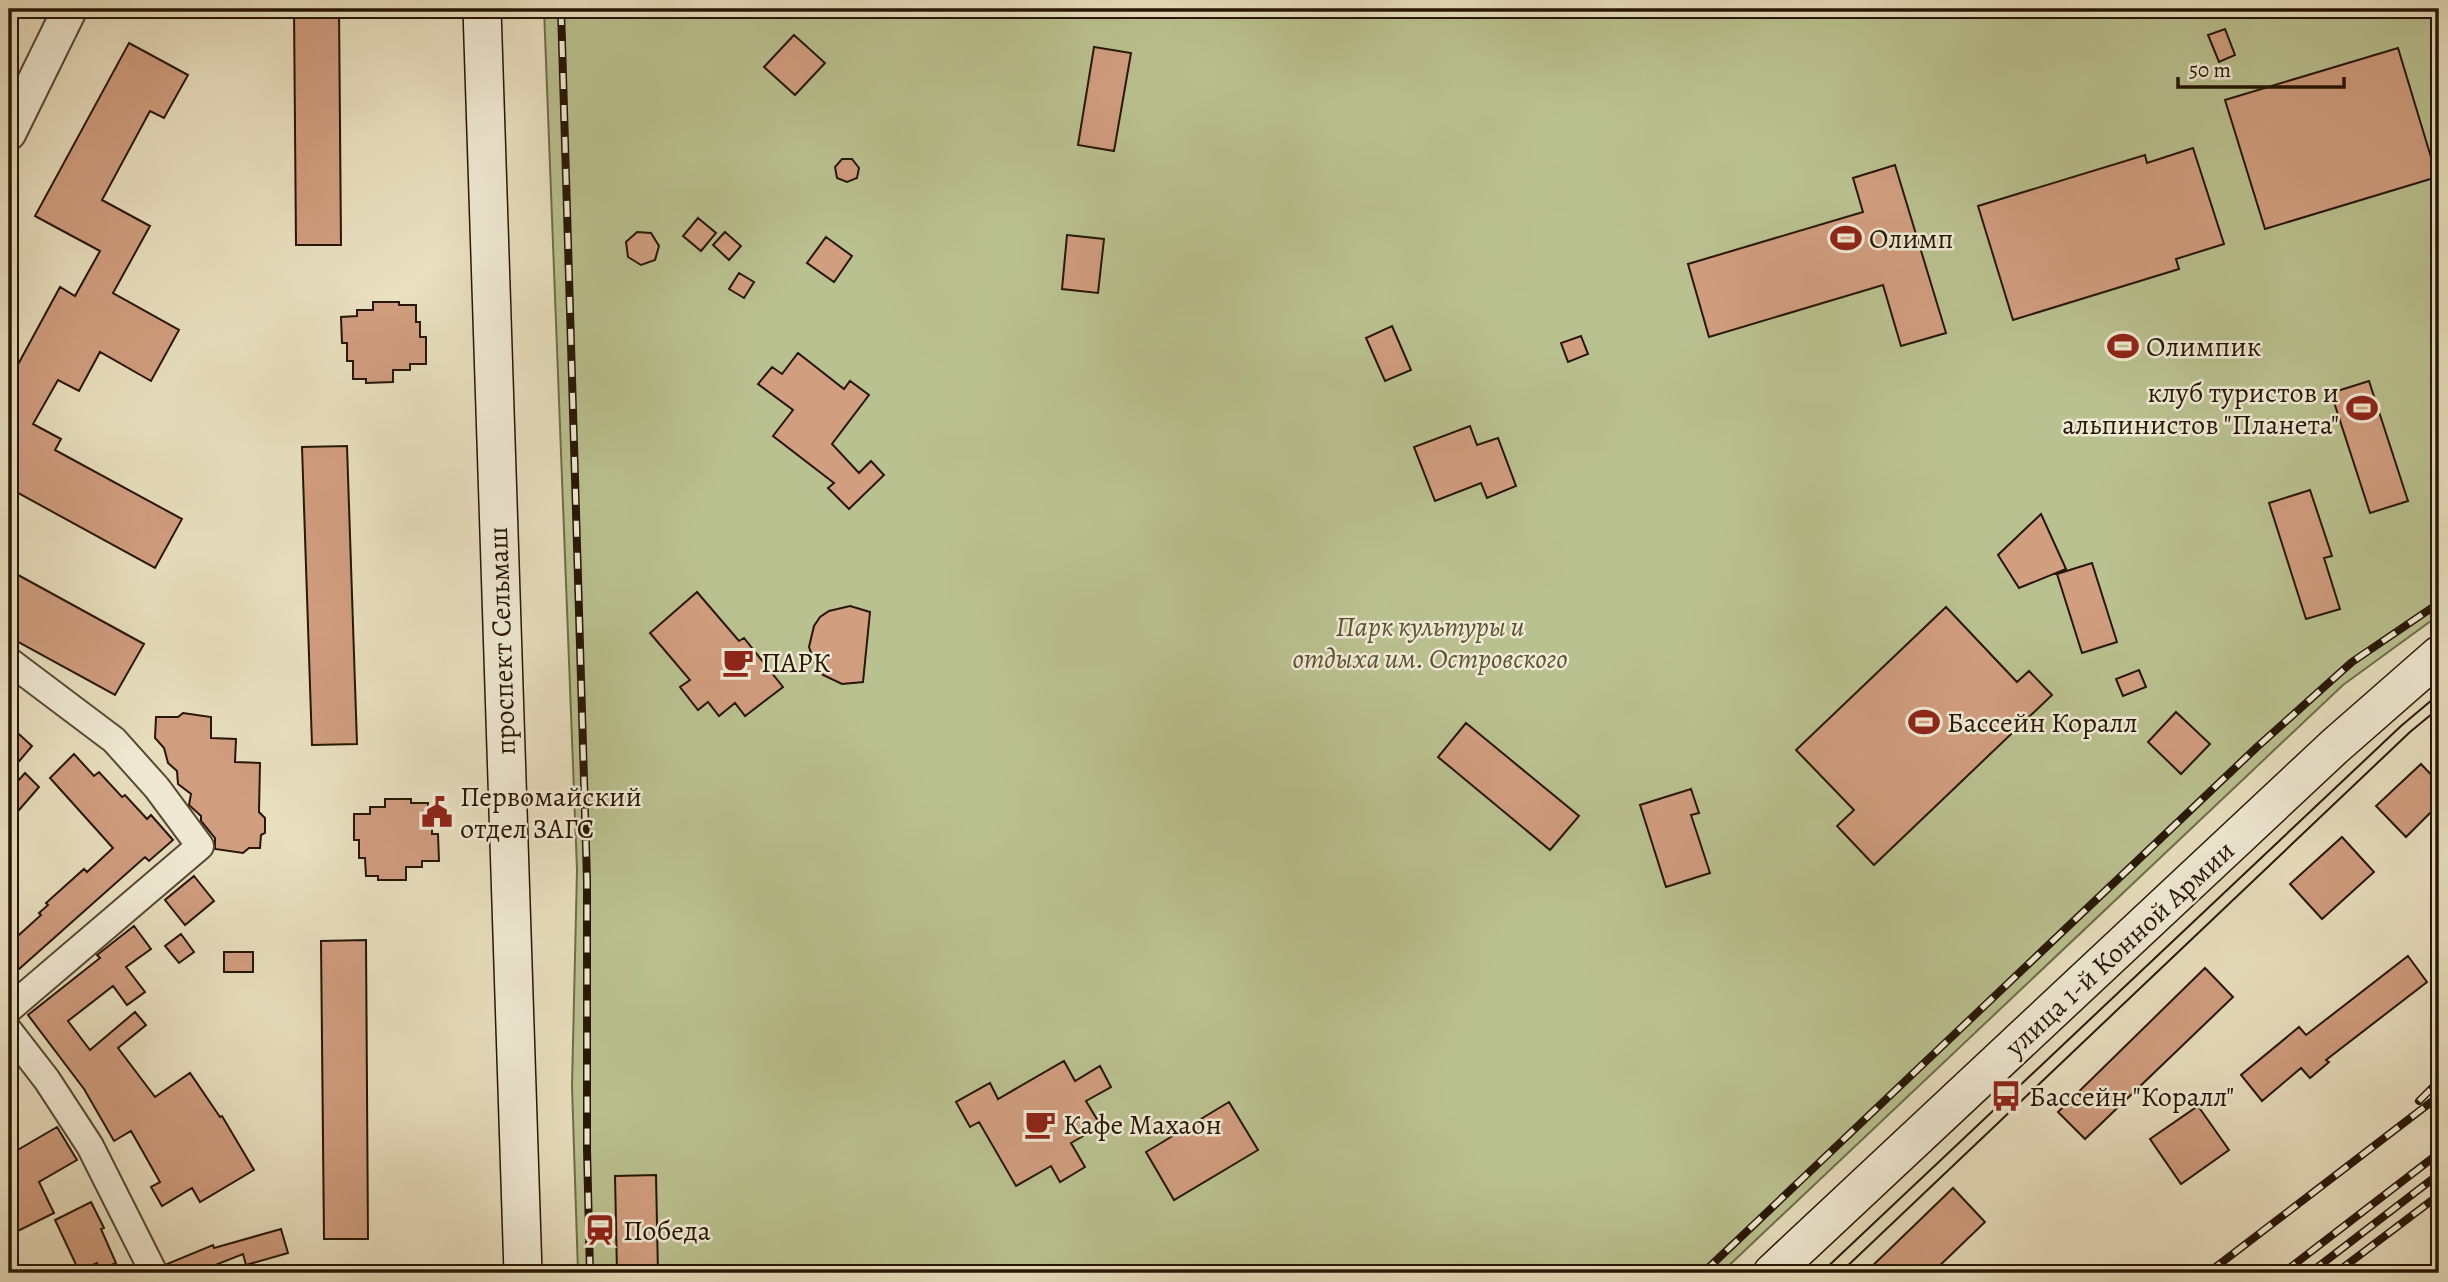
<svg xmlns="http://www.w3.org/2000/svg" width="2448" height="1282" font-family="Alegreya,serif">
<rect width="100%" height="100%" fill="#e9e0c0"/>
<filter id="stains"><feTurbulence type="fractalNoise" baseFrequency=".00286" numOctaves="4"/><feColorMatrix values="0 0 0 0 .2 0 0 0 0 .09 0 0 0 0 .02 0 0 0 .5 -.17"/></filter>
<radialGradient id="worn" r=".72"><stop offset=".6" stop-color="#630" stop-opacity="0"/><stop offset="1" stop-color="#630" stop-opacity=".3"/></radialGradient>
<path fill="#bac190" stroke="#706c4a" stroke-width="2" d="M544,9h1895v606l-96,70 -622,588h-1143l-6,-187 5,-216z"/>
<path fill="#d19e80" stroke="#261603" stroke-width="2" d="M294,9h45l2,236h-45z
M2225,29l10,26 -16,7 -11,-27z
M794,35l31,28 -30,32 -31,-28z
M129,43l59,32 -24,43 -14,-7 -48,89 48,26 -37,67 66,37 -28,51 -51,-29 -21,39 -21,-11 -25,44 28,15 -6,11 127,69 -27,49 -146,-80v-107l51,-94 15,9 25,-45 -65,-35z
M1094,47l37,6 -17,98 -36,-6z
M2398,48l39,129 -172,52 -40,-129z
M2193,148l31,96 -48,15 3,10 -166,51 -35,-114 167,-51 2,8z
M842,159h10l7,9 -2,10 -10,4 -10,-4 -2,-11z
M1895,165l51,168 -45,13 -18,-61 -174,52 -21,-73 175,-52 -10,-34z
M698,218l18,15 -15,18 -18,-15z
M637,232l14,1 8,13 -4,14 -14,5 -13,-8 -2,-15z
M725,232l16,14 -12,14 -16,-15z
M1067,235l37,4 -6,54 -36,-4z
M826,237l26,19 -18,26 -27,-19z
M739,273l15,9 -10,16 -15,-9z
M373,302h26v3h17v17h4v15h6v27h-16v6h-17v12l-27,1v-4h-13v-18h-6v-18h-5l-1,-26 16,-1v-6h16z
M1392,326l19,44 -26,11 -19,-43z
M1581,336l7,18 -20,8 -7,-19z
M798,353l46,36 6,-8 19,14 -37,49 27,29 12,-12 13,14 -35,34 -21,-21 6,-5 -61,-47 20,-26 -35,-26 14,-17 10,7z
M2369,381l39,120 -38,12 -39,-120z
M1470,426l7,19 21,-7 18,48 -29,12 -6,-15 -46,18 -21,-54z
M347,446l10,298 -45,1 -10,-298z
M2310,490l22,66 -8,2 16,51 -34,10 -37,-116z
M2041,514l25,55 -47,19 -21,-33z
M2092,563l25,79 -35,11 -25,-79z
M9,570l135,74 -29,51 -106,-58z
M697,592l42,49 5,-3 39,49 -38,29 -10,-13 -16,13 -11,-14 -10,8 -18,-23 10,-7 -40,-47z
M850,606l20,6 -7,70 -21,2 -19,-9 -7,-8 -7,-20 5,-21 6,-9 9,-6z
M1946,607l71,75 12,-11 23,24 -178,170 -37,-39 17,-16 -58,-60z
M2139,670l7,17 -23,9 -7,-17z
M2176,712l34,32 -29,30 -33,-32z
M183,713l28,4v21l25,1 -1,23 25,1 -1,49 6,6v15l-4,2 -1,13h-11l-6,5 -28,-4v-11l-14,-17v-5l-12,-11 2,-11 -13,-10 -1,-13 -9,-8 -4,-15 -9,-10 1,-21h22z
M1466,723l113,93 -29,34 -112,-93z
M9,725l23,21 -23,27z
M74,754l20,22 5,-4 23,25 3,-2 22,24 4,-4 22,25 -24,21 -4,-4 -136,121v-34l32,-29 -2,-2 9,-8 -2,-2 38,-34 3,3 26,-24 -63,-70z
M2421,764l18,19v21l-33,33 -30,-31z
M25,773l14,14 -20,23 -10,-9v-10z
M1691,789l8,24 -8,2 19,58 -44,14 -26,-82z
M385,799h26v4h17v16h4v15h6l1,27h-17v6h-16v13h-28v-4h-12l-1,-18h-6v-18h-5v-26h16v-7h15z
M2342,837l32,35 -52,47 -32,-35z
M194,876l20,25 -29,24 -20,-25z
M134,926l17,23 -25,18 19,25 -18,13 -14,-19 -45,35 22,29 45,-38 11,13 -28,23 37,49 35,-24 30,44 2,-1 32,54 -54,32 -8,-14 -30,18 -11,-19 9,-5 -29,-51 -17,10 -30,-52 -56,-74 72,-57 -3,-3z
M181,934l13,18 -15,11 -14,-17z
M366,940l2,299h-44l-3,-298z
M224,952h29v20h-29z
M2408,956l19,26 -101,78 3,2 -19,16 -9,-10 -39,33 -21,-26 58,-48 7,8z
M2205,968l28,29 -148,142 -27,-27z
M1064,1061l11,20 25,-15 11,21 -25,14 15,25 -30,17 14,24 -25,15 -9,-16 -35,20 -37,-64 -9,5 -14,-25 34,-19 8,16z
M1229,1102l29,48 -84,50 -28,-48z
M2198,1106l31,44 -48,34 -31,-45z
M57,1127l20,33 -38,22 15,31 -36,18 -9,-19v-57z
M656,1175l2,98h-41l-2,-97z
M1953,1188l32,34 -53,51h-67z
M91,1202l13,26 -3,1 15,34 -17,7 -2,-7 -18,8 -24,-51z
M281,1229l7,24 -42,12 -3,-11 -48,19h-25l-3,-9 46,-19 1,3z"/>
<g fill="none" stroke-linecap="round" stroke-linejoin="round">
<defs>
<path id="minor" d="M9,661l105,79 43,48 43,58 -191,163
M9,1031l38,49 43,66 64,127"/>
<path id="tertiary" d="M9,133l61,-124"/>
<path id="secondary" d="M482,9l41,1264
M1772,1273l562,-526 105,-92"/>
</defs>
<use href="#minor" stroke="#574832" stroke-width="30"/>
<use href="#tertiary" stroke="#574832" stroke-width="37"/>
<use href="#secondary" stroke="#261603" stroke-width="40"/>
<use href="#minor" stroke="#f1ebd6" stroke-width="26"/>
<use href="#tertiary" stroke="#f1ebd6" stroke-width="33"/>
<use href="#secondary" stroke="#f1ebd6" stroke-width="37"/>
<path stroke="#261603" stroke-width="2" d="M1821,1273l580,-547 38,-32
M1840,1273l570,-541 29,-24"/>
<defs>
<path id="rail" d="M561,9l26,871v269l3,124
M2419,1101l20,-20
M1703,1273l554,-526 95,-85 87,-59
M2208,1273l231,-177
M2283,1273l156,-120
M2310,1273l129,-99
M2336,1273l103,-78"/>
</defs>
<use href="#rail" stroke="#261603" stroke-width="8"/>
<use href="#rail" stroke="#f1ebd6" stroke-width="5" stroke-dasharray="16" stroke-linecap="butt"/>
</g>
<defs>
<symbol id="stadium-bare" viewBox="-9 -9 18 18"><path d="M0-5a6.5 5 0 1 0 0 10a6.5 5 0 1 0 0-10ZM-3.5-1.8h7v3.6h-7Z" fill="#8f2418" stroke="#f1ebd6" stroke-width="2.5" paint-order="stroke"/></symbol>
<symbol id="cafe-bare" viewBox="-9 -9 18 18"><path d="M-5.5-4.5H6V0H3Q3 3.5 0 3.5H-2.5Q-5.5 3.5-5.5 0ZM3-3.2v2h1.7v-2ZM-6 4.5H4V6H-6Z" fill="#8f2418" stroke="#f1ebd6" stroke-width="2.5" paint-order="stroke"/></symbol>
<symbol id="civic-bare" viewBox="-9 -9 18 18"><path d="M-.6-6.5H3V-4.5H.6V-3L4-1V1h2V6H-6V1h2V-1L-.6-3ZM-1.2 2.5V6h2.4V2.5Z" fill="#8f2418" stroke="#f1ebd6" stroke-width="2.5" paint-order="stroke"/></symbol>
<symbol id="bus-bare" viewBox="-9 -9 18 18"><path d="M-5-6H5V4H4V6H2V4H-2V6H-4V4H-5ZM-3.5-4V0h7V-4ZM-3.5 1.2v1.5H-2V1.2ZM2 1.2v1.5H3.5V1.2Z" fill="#8f2418" stroke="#f1ebd6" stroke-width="2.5" paint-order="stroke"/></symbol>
<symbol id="station-bare" viewBox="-9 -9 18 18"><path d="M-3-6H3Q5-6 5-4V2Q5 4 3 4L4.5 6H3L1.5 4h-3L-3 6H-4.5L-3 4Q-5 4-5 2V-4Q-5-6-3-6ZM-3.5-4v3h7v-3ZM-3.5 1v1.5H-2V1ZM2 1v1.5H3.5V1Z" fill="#8f2418" stroke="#f1ebd6" stroke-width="2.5" paint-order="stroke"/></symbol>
</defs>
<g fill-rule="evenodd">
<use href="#stadium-bare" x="1824" y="216" width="44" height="44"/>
<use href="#stadium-bare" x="2101" y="324" width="44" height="44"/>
<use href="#stadium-bare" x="2340" y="386" width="44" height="44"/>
<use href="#cafe-bare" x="716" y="640" width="44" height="44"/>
<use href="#stadium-bare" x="1902" y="700" width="44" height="44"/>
<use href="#civic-bare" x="415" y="790" width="44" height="44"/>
<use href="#bus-bare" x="1984" y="1074" width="44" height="44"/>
<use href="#cafe-bare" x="1018" y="1102" width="44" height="44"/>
<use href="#station-bare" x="578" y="1208" width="44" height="44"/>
</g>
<g text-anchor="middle" stroke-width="5" stroke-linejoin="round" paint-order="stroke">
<g font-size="28" fill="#261603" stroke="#f1ebd6" text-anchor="start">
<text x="1869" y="248">Олимп</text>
<text x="2146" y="356">Олимпик</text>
<text x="2339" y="402" text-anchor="end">клуб туристов и<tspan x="2339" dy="32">альпинистов "Планета"</tspan></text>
<text x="761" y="672">ПАРК</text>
<text x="1947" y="732">Бассейн Коралл</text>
<text x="460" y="806">Первомайский<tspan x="460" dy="32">отдел ЗАГС</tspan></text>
<text x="2029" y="1106">Бассейн "Коралл"</text>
<text x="1063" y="1134">Кафе Махаон</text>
<text x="623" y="1240">Победа</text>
</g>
<g font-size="28" font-style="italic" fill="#5a5234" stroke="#f1ebd6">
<text x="1430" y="636">Парк культуры и<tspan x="1430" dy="32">отдыха им. Островского</tspan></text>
</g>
<g font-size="28" fill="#261603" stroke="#f1ebd6">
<text transform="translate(501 641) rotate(-92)" y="10">проспект Сельмаш</text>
<text transform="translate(2119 948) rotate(-43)" y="10">улица 1-й Конной Армии</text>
</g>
</g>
<rect width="2448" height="1282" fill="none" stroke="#e9e0c0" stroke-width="35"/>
<rect x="10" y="10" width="2427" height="1261" fill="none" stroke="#261603" stroke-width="3.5"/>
<rect x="18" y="18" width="2413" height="1247" fill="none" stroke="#261603" stroke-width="2"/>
<path d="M2178 77v10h166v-10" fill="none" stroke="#261603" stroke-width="3.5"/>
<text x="2189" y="77" font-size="21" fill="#261603" stroke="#f1ebd6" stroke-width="5" paint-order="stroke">50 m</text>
<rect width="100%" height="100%" filter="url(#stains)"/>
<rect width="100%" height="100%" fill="url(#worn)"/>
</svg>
